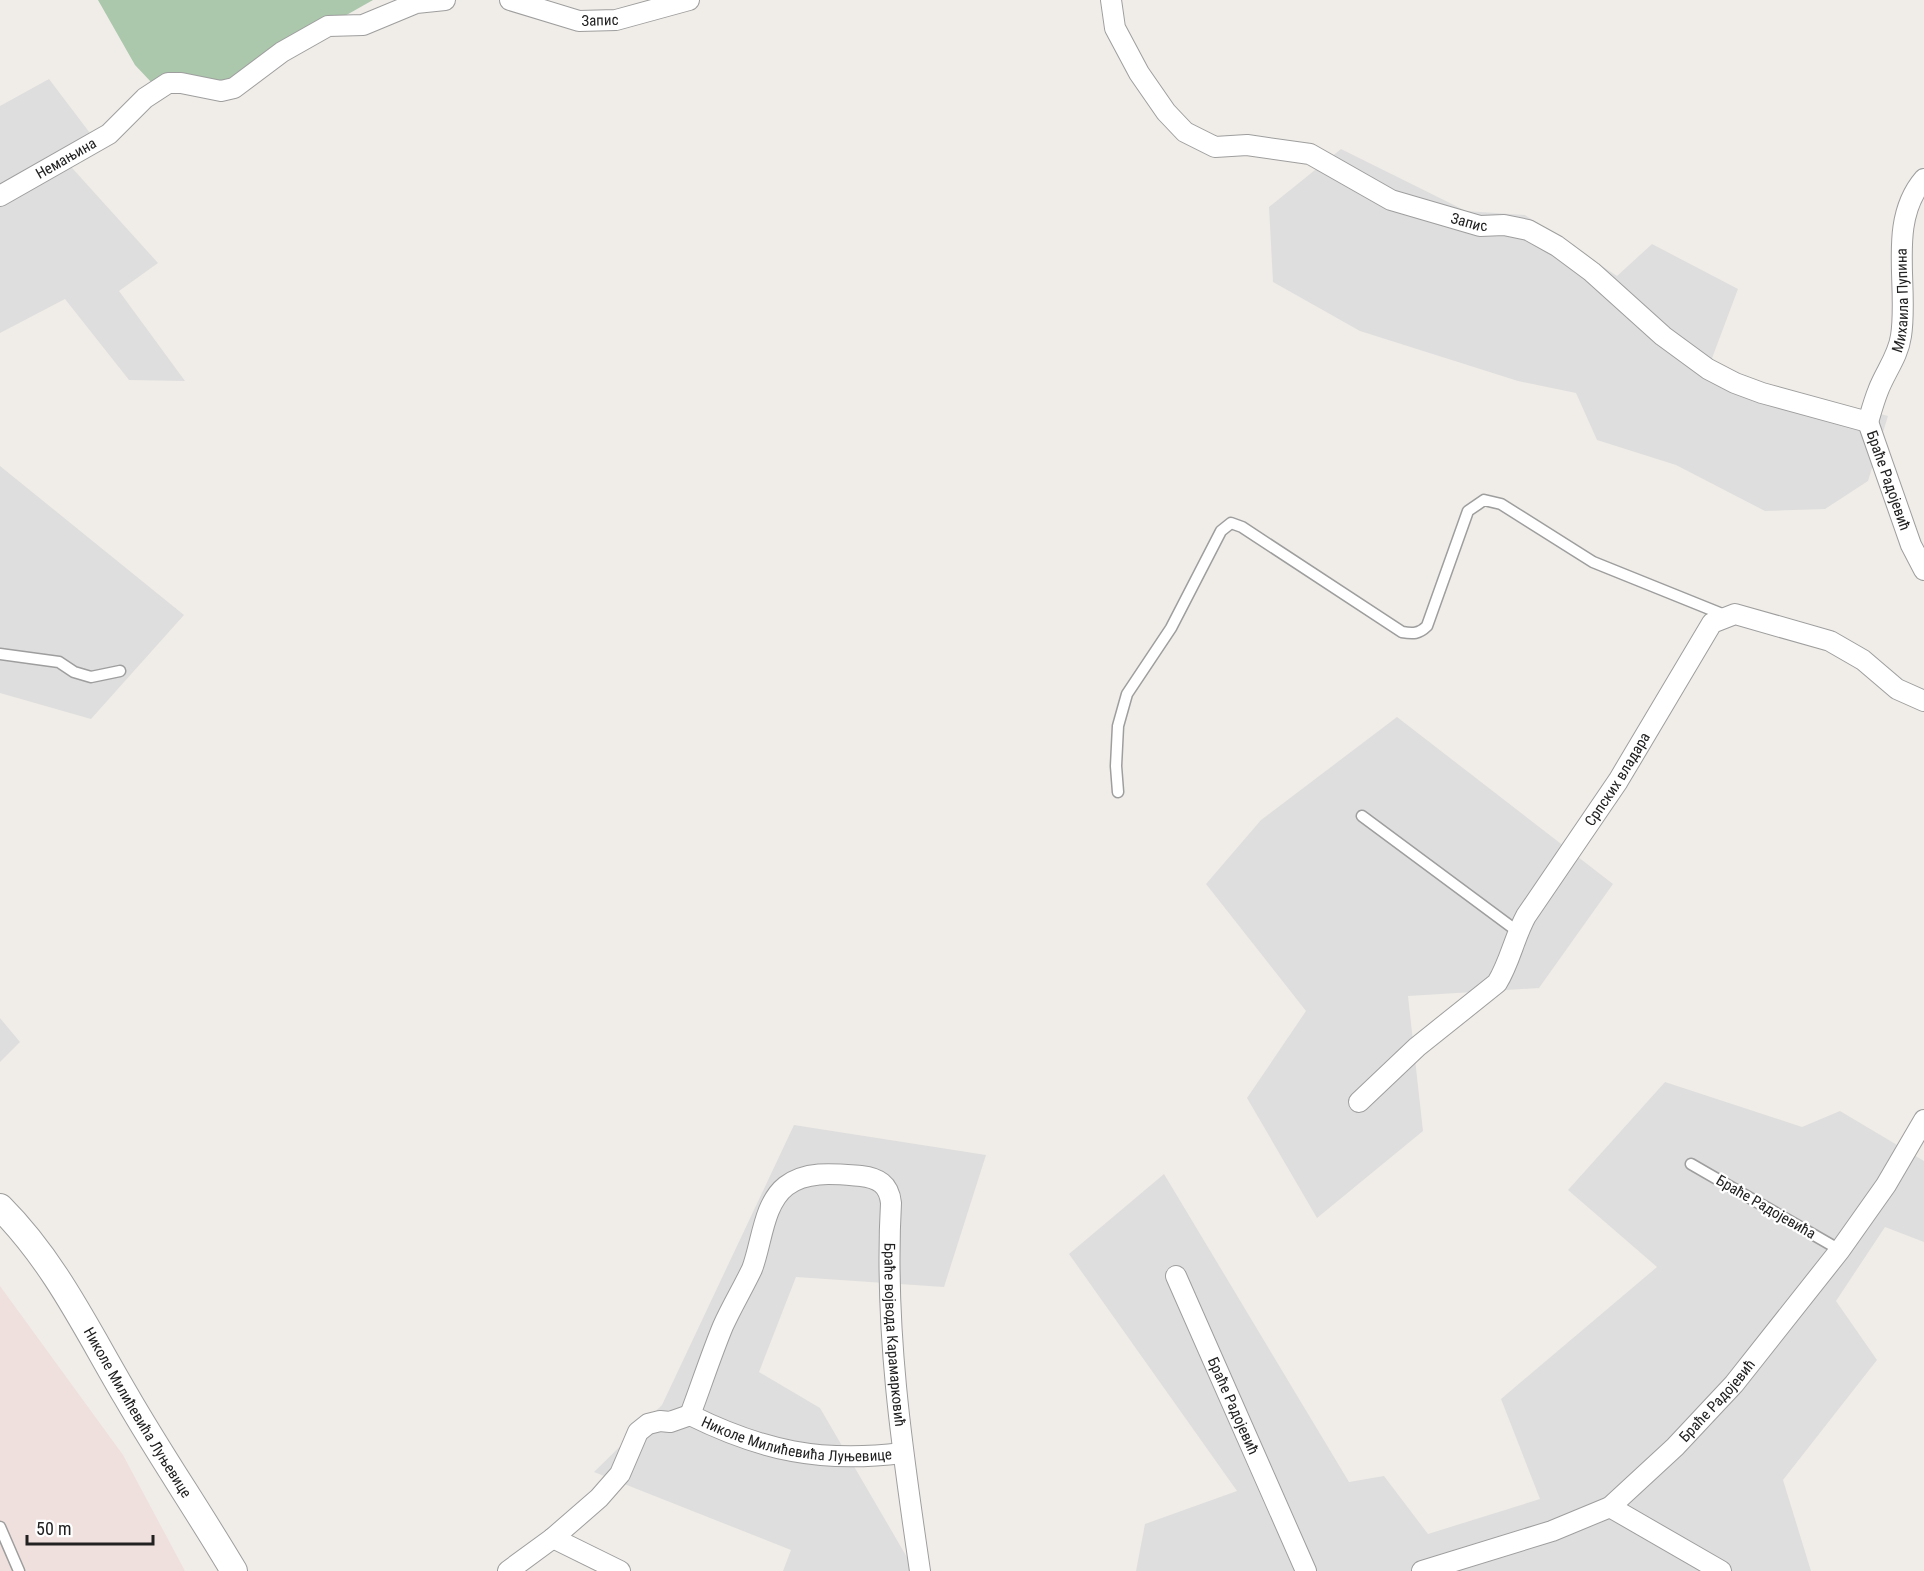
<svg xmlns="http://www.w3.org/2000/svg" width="1924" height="1571" font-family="'Roboto Condensed',sans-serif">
<rect width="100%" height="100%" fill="#f0ede8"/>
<path fill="#dfdede" d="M49,79l47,62 -32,18 94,104 -39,28 66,90 -56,-1 -64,-81 -65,34v-227z
M1341,149l125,62 59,4 92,61 35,-32 86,45 -30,80 180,47 -20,65 -43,28 -60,2 -89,-46 -79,-25 -21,-47 -58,-12 -158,-50 -87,-49 -4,-75z
M0,466l184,149 -93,104 -91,-26z
M1397,717l216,167 -74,104 -131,8 15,135 -106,87 -70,-120 59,-87 -100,-127 55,-64z
M0,1018l20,24 -20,20z
M1665,1082l137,45 38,-16 84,50v81l-39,-15 -49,74 41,59 -94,120 28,91h-675l9,-47 92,-33 -168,-237 95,-80 185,308 35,-6 44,58 112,-35 -39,-100 156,-132 -89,-77z
M794,1125l192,30 -42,132 -148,-10 -37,95 61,36 95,163h-132l8,-21 -197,-78 68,-67z"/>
<path fill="#f0e0dd" d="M0,1286l123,169 62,116h-185z"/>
<path fill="#abc7ac" d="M98,0h275l-145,82 -76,1 -17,-18z"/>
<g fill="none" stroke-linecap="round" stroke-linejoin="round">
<defs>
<path id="service" d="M0,654l59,8 15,10 17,5 29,-6
M1118,792l-2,-26 2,-40 9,-32 44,-66 50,-97 10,-8 11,4 160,105c11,2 17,2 25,-6l41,-115 16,-11 17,4 92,58 134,54
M1362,816l155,115
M1691,1164l149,86
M0,1527l19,44"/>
<g id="minor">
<path id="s1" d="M510,0l69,21 37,-1 73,-20"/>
<path id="s2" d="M1111,0l4,28 24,45 27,39 19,20 30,15 32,-2 63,9 81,46 89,26 24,-1 24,5 29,16 35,26 71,64 45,33 27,14 27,10 106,29"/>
<path id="s3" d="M0,196l109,-62 36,-36 23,-15h13l40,8 13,-3 48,-36 46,-26 35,-1 53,-22 29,-3"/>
<path id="s4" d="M1868,422c3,-10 6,-21 10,-31 7,-19 20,-34 23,-55 8,-51 -14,-114 23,-157"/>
<path id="s5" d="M1868,422l43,123 13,25"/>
<path id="s6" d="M1359,1102l58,-55 80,-64c13,-21 17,-45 29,-67l92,-135 94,-158 23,-9 95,27 33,19 34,29 27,12"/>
<path id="s7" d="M1176,1276l130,295"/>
<path id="s8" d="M690,1415c11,-29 21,-60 33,-89 9,-20 20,-38 29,-57 10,-26 11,-65 34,-83 21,-16 50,-12 75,-10 17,2 28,8 30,27 -7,124 11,246 29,368"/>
<path d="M1610,1507l111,64"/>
<path d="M553,1538l67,33"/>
<path id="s9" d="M508,1571l45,-33 46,-40 21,-24 18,-42 10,-8 12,-3 10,1 20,-7c73,36 131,48 212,38"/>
<path id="s10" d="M1422,1571l130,-40 58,-24 65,-60 59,-63 106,-134 46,-65 38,-65"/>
</g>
<g id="tertiary">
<path id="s11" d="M0,1207c55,55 87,123 126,189 34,59 73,116 108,175"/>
</g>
</defs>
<use href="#service" stroke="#9e9e9e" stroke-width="13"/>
<use href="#minor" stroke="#9e9e9e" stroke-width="22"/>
<use href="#tertiary" stroke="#9e9e9e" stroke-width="28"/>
<use href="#service" stroke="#fff" stroke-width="10"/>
<use href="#minor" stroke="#fff" stroke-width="20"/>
<use href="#tertiary" stroke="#fff" stroke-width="26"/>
</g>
<g text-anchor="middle" stroke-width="4.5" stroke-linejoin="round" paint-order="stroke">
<g font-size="15" fill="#212121" stroke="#fff">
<text dy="5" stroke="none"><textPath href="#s1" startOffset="93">Запис</textPath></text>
<text dy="5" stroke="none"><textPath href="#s3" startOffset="76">Немањина</textPath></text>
<text dy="5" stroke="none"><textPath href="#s2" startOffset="458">Запис</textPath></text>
<text dy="5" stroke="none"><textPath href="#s4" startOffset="128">Михаила Пупина</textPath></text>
<text dy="5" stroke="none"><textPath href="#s5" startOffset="62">Браће Радојевић</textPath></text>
<text dy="5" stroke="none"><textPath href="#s6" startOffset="420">Српских владара</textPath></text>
<text transform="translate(1766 1207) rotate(30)" y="5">Браће Радојевића</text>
<text dy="5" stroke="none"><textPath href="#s8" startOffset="504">Браће војвода Карамарковић</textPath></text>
<text dy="5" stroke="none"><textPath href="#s10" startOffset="350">Браће Радојевић</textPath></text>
<text dy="5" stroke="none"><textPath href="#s7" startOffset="142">Браће Радојевић</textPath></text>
<text dy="5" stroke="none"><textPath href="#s11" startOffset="248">Николе Милићевића Луњевице</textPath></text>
<text dy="5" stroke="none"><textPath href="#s9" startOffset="362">Николе Милићевића Луњевице</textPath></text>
</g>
</g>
<path d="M27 1535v9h126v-9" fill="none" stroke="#212121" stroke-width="3"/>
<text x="36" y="1535" font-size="18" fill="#212121" stroke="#ffffff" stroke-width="4.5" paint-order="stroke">50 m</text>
</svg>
